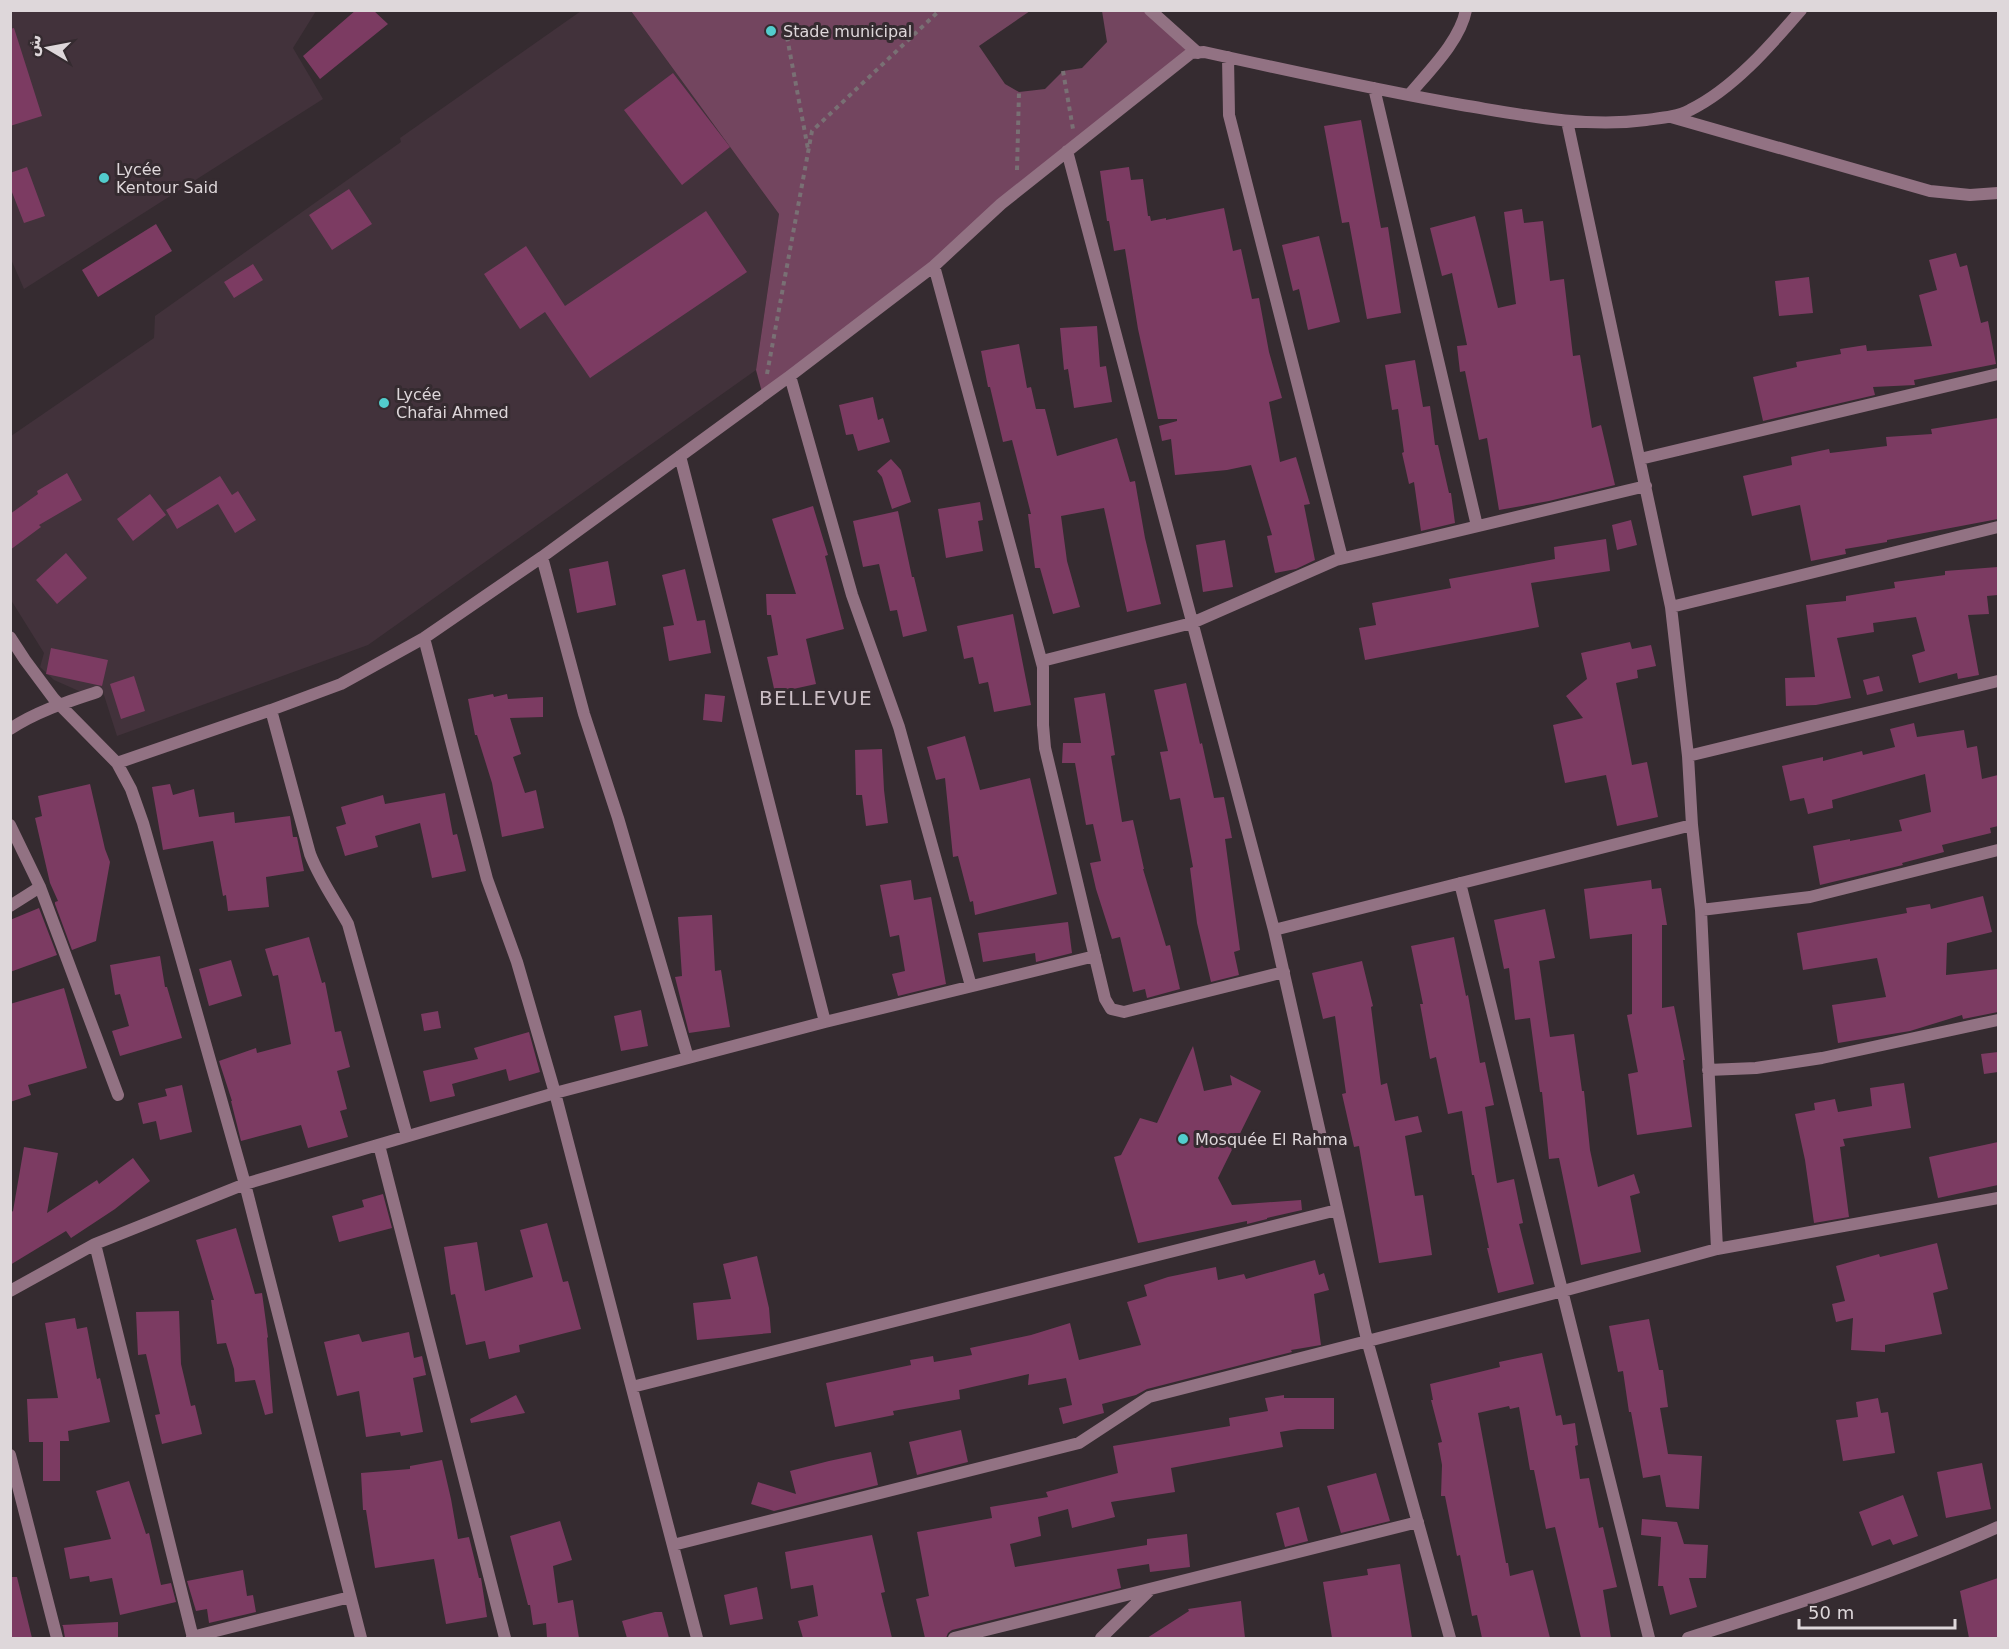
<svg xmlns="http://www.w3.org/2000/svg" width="2009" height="1649" font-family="'DejaVu Sans','Noto Sans Arabic',sans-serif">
<rect width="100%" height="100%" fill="#352b30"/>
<path fill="#42323b" d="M10,11h306l-23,37 30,51 -299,190 -14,-32z
M581,11h50l148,203 -23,156 -388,275 -251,91 -14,-44 -24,-1 -25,-11 -14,-13 4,-14 -33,-53v-164l143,-98 1,-22 246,-174 -1,-4z"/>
<path fill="#73455f" d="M631,11h399l-51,35 26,38 14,8 26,-3 18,-18 19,-3 25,-26 -5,-31h47l42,42 -257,213 -171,130 -7,-26 23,-156z"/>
<path fill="#7c3b62" d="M356,10h17l15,14 -68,55 -17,-23z
M14,28l28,88 -32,10v-97z
M673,73l57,74 -48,38 -58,-75z
M1361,120l20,108 7,-1 13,86 -34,6 -18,-97 -7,1 -18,-97z
M27,167l18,49 -21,7 -14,-36v-14z
M1129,167l2,13 12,-1 5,37h2l1,5 15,-3v2l58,-12 9,43 8,-2 11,50 7,-1 10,54 13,46 -13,4 11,60 16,-5 14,47 -6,1 11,55 -19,9 -21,4 -8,-37 5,-1 -21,-70 -24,5 -52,5 -4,-36 -9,2 -3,-15 18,-5v-2h-19l-20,-90 -13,-80 -11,2 -5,-30h-2l-7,-50z
M349,189l23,35 -40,26 -23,-35z
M1522,209l2,14 19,-2 7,60 14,-2 9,77 7,-1 12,73 9,-3 14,60 -66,16 -50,9 -12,-72 -8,2 -14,-69 -5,1 -3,-26 10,-1 -15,-72 -10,3 -12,-48 45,-12 23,92 18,-4 -12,-92z
M706,211l41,61 -157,106 -45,-66 -25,17 -36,-55 42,-28 39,60z
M156,224l16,27 -74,46 -16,-27z
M1319,236l21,86 -32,8 -9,-41 -6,2 -11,-46z
M1956,253l4,14 7,-2 14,58 7,-2 8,43 -82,16 1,5 -42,2 2,8 -112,26 -10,-44 44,-10 -1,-5 45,-8 -1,-5 26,-4 1,6 65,-5 -13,-51 18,-5 -8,-30z
M253,264l10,16 -29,18 -10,-16z
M1809,277l4,36 -34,3 -4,-35z
M1097,326l3,41 6,-1 6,36 -38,6 -6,-39 -4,1 -4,-42z
M1019,344l8,44 4,-1 5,22h9l12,47 60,-18 13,44 5,-1 10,57 16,66 -34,8 -23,-104 -43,8 6,45 13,46 -27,7 -13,-46h-5l-7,-54h3l-19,-74 -9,2 -13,-55h-2l-7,-36z
M1415,360l8,47 7,-1 5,39h3l11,48h2l4,30 -34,8 -7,-49 -5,2 -7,-31 2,-1 -6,-43 -6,1 -7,-45z
M873,397l5,23 5,-2 7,24 -32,9 -5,-17 -7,1 -7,-30z
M1998,418v101l-111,21v2l-42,7 1,5 -35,7 -11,-56 -48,11 -9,-40 49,-11 -1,-8 38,-8 1,4 57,-7 -1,-9 46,-3 -1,-5z
M891,459l10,11 10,32 -19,7 -10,-32 -5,-6z
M67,473l15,27 -43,25 2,2 -31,23v-36l28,-20 -1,-3z
M220,476l12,19 6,-4 18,29 -21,13 -17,-29 -41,25 -11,-19z
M150,494l16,21 -33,26 -16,-22z
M980,502l3,18 -5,1 5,30 -37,7 -8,-49z
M813,506l15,49 -3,1 19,73 -38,10 10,45 -41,9 -8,-36 11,-2 -7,-40h-4l-1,-21h30l-24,-75z
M898,511l14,66h2l13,54 -24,6 -6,-27 -7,1 -11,-47 -16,3 -10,-46z
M1631,520l6,25 -20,5 -5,-25z
M1606,539l4,32 -79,12 8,44 -174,33 -6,-32 17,-3 -4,-22 79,-15 -2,-9 106,-20 -1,-12z
M1225,540l8,47 -30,5 -7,-47z
M66,553l21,25 -30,26 -21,-24z
M608,561l8,44 -39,8 -8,-44z
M1998,567v28l-11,1 2,18 -21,1 11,60 -21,4 -1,-6 -38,10 -7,-28 13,-4 -9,-34 -43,6 1,9 -37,6 14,60 -35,7 -30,1 -1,-28 30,-1 -9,-72 40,-4v-5l49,-8 -1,-6 51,-7v-4z
M685,569l12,52 8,-1 6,33 -42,8 -6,-34 11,-2 -12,-50z
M1013,614l18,91 -37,7 -6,-30 -9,2 -6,-27 -9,2 -7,-33z
M1630,642l2,7 19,-4 5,21 -19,4 1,8 -22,5 16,82 15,-3 11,55 -41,9 -11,-51 -41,8 -12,-58 30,-7 -17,-22 21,-17 -6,-26z
M51,648l57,12 -6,26 -56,-12z
M134,676l11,35 -24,8 -11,-35z
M1879,676l4,15 -16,4 -4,-15z
M1186,683l14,61 2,-1 12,55 10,-1 8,41 -7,1 15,111 -6,2 5,23 -28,7 -14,-59 -7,-55 3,-1 -13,-69 -10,2 -10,-48 8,-1 -14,-61z
M1105,693l10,62 -4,1 11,66 11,-2 11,49h-1l23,77 4,-1 10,44 -33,9 -2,-9 -12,3 -13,-55 -8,2 -16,-50 -6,-26 11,-2 -8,-37 -7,1 -11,-62h-13l1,-20h18l-7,-45z
M493,694l1,3 13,-3 1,5 35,-2v20l-33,1 11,36 -8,3 12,36 11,-3 8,38 -42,9 -10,-54 -15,-48h-2l-7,-36z
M705,694l20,2 -3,26 -19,-2z
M1914,723l3,14 47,-7 3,18 10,-2 5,33 16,-4v51l-8,2 1,5 -49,12 2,7 -42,11 1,2 -83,20 -7,-39 37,-7v2l52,-10 -3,-11 32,-8 -6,-38 -93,26 1,8 -25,6 -4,-16 -14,3 -8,-35 41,-9v4l39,-10 1,4 32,-8 -5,-18z
M965,736l15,54 50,-12 27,116 -82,21 -2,-14 -3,1 -12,-46 -5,1 -8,-79 -9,2 -9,-33z
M882,749l2,41 4,33 -22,3 -4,-31h-6l-1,-45z
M90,784l15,65 5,13 -14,79 -24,9 -17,-46v-2l3,-1 -8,-18 -15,-65 7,-2 -4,-20z
M170,784l3,11 21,-6 5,28 35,-5 1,11 55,-7 3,21h4l7,34 -38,6 3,30 -41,4 -2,-16 -3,1 -10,-55 -50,9 -11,-63z
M445,793l8,42 4,-1 9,37 -34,7 -12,-55 -45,13 3,11 -33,9 -9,-29 10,-3 -5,-17 42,-12 2,9z
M911,880l3,20 17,-3 15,87 -48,12 -6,-22 13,-3 -6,-36 -9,2 -10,-52z
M1651,880l1,9 9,-1 6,37h-5v83l12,-2 11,54h-2l9,67 -55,8 -9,-61 10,-2 -11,-57 5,-1v-80l-42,5 -6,-50z
M1983,896l9,36 -45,11 -1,32 52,-6v43l-35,7 -1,-4 -52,16 -72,12 -6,-38 54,-8 -9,-39 -74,12 -6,-37 110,-20 -1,-5 24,-4 1,5z
M39,908l18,47 -47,17v-52z
M1545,909l10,49 -16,3 11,76 24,-3 8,57h2l6,59 8,37 36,-13 6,19 -10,3 11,56 -60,13 -22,-107 -10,1 -7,-67h-2l-10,-74 -15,2 -6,-52 -5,1 -10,-49z
M712,915l3,56 6,-1 9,57 -41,6 -14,-56 7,-1 -4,-59z
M1068,922l4,31 -36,9 -1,-9 -52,9 -5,-29z
M309,937l13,46 3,-1 10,50 6,-1 9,36 -13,4 10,38 -7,2 8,26 -40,11 -7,-23 -60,16 -10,-40h1l-13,-40 37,-13 1,5 34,-9 -13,-69 -5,1 -8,-27z
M1454,937l12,59 2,-1 12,68 5,-1 9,43 -9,2 12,76 17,-4 9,44 -4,1 15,60 -36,9 -11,-45h2l-15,-73h-2l-10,-64 -14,3 -12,-57 -6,2 -10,-55h3l-12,-58z
M160,956l5,31h2l15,51 -62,18 -8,-25 17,-5 -9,-32 -5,1 -5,-30z
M231,960l11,36 -33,10 -10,-37z
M1362,961l11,45 -2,1 10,78 6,-2 8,38 23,-5 4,16 -17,4 10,60 8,-1 9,60 -53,8 -20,-117 -5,1 -12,-53 4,-1 -11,-77 -12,3 -11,-46z
M64,988l23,80 -59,17 3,10 -21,7v-98z
M641,1010l7,36 -27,5 -7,-35z
M438,1011l3,17 -17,3 -3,-17z
M529,1032l11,40 -31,9 -3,-12 -54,15 3,12 -25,6 -7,-31 55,-12 -4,-11z
M1193,1046l11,45 28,-6 -2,-10 31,16 -43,87 14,27 69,-5 1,10 -35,8v1l-20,5v-3l-109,22 -24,-86 7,-2 19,-37 17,5z
M1998,1052v20l-14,2 -3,-20z
M1904,1083l7,45 -68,11 2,7 -5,1 9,70 -35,6 -9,-63 -10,-46 20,-4 -1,-7 21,-4 3,13 34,-6 -2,-18z
M182,1085l10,47 -32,8 -4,-19 -13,3 -5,-21 29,-7 -2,-7z
M1998,1142v43l-60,13 -9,-41z
M24,1147l34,6 -11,60 50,-33 2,4 34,-26 17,23 -35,28 -44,29 -5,-7 -56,34v-52l3,-2z
M383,1194l9,34 -53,14 -7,-26 32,-9 -2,-7z
M547,1223l16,59 5,-1 13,48 -62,16 1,7 -31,7 -4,-18 -19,4 -11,-51 -4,1 -7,-48 33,-5 8,49 48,-14 -13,-47z
M236,1228l19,66 7,-1 6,44 -1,1 6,75 -8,2 -10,-35 -20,2 -1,-13 -8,-26 -9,1 -6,-44h3l-18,-60z
M1937,1243l11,46 -15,4 9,41 -57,11v7l-34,-2 2,-32 -17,4 -4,-18 13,-3 -9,-35 43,-12 1,3z
M757,1256l12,52 2,25 -74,7 -4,-37 38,-4 -8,-35z
M1315,1260l4,15 5,-2 5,17 -15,4 7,51 -30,5 1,2 -145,37 -11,6 -34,9 2,9 -41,11 -4,-16 13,-3 -6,-27 -38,7 1,-11 -70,16 1,9 -67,12 1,4 -59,12 -9,-44 85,-18 -1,-5 23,-4 1,6 38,-7 -2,-7 61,-13 39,-12 9,37 62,-15 -14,-43 20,-6 -3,-11 24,-8 48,-10 2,13 26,-6 2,5z
M179,1311l2,53 10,42 4,-1 7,29 -40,10 -7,-29 5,-1 -14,-60 -8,1 -2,-43z
M75,1318l2,11 10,-2 10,52 3,-1 10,44 -42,9 1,10h-9v40h-17v-39h-14l-2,-43 31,-1 -13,-75z
M1649,1319l10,51h4l5,37 -8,1 8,46 34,2 -3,53 -33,-2 -6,-32 -17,3 -12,-66h-2l-6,-41 -5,1 -9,-46z
M409,1332l5,26 8,-2 4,19 -13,3 10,54 -22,4 -1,-4 -34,5 -7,-46 -22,5 -13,-54 35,-8 3,8z
M1542,1353l14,63 5,-1 2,10 12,-2 3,22 -3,1 5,33 9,-1 10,50 4,-1 14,60 -14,3 8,48h-30l-26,-111 -9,2 -12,-59h-4l-11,-63 -9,2 -1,-3 -31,7 28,150h2l2,13 23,-6 17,68h-68l-5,-23 -5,1 -12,-61 -3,1 -12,-60h-4l1,-31 -4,-22 4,-1 -11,-42h2l-3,-16 70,-17 -1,-5z
M516,1395l9,18 -54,10 -1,-4z
M1284,1395v3h50v31h-36l-18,3 3,15 -112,21 4,24 -64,10 4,15 -43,11 -4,-19 -30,8 3,19 -31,8 5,23 132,-22v-6l40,-5 3,33 -40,5 -1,-8 -32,5 4,19 -169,42 -4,3 -2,5h-21l-9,-39 13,-3 -12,-64 75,-14 -2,-11 58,-10 -2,-5 72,-19 -5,-27 117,-20 -1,-8 39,-7 -3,-13z
M1878,1398l3,15 7,-1 7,41 -52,8 -7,-41 22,-3 -2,-15z
M961,1430l7,32 -51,13 -8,-33z
M871,1452l7,33 -104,26 -23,-7 7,-22 38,12 -6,-23 39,-10z
M442,1460l9,39 7,40 11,-2 10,41h2l6,39 -41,7 -12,-65 -59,9 -9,-58h-3l-2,-37 49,-4v-3z
M1982,1463l9,46 -45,9 -9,-46z
M1376,1473l14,48 -49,12 -14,-47z
M129,1481l17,53 3,-1 12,52 10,-2 5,19 -56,13 -8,-37 -22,4 -1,-6 -19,3 -6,-31 47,-9 -15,-48z
M1903,1495l15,41 -25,9 -3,-6 -18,7 -13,-34z
M1299,1507l9,34 -23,6 -9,-34z
M1642,1519l35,3 7,22 24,1 -2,33h-17l8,29 -27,8 -7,-29h-5l3,-49 -20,-2z
M560,1521l12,39 -19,6 5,37 15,-3 6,38h-32l-1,-15 -13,2 -3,-20h-2l-18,-69z
M872,1535l13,57 -4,1 11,45h-89l-5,-17 20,-5 -5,-31 -22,4 -6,-37z
M1400,1564l12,74h-80l-9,-56 45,-7 -1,-6z
M243,1570l4,26 6,-1 3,17 -47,11 -2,-14 -11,2 -9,-30z
M10,1577h7l15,61h-22z
M1998,1578v60h-29l-9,-47z
M757,1587l6,32 -33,6 -6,-30z
M1241,1601l4,37h-98l42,-27 -1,-2z
M655,1612h7l7,26h-42l-5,-17z
M118,1622v16h-53l-2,-12 -1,-1z"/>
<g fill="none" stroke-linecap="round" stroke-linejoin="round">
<path stroke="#797074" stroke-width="4" stroke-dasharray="4.5 4.5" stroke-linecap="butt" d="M787,37l21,112
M1063,71l10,58
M1017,170l2,-78
M767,374l45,-243 128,-121"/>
<path stroke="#927283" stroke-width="12" d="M1150,10l48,43
M1228,57l1,58 113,443
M1374,88l103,438
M1409,95c20,-24 51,-54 57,-85
M1671,117l259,74 40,4 28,-2
M1567,121l104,486 17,149 4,69 9,85 16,339
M1067,151l207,779 93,410 83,298
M934,266l109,401v58l2,23 60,251 6,10 13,3 160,-40
M790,376l62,219 47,132 72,259
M680,456l145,566
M1640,459l358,-85
M542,557l42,157 34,104 70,240
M1671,607l327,-80
M10,637l15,23 29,39 63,64 14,26 12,34 102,361 116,454
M424,638l63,241 30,83 38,131 142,545
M1042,661l150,-38 144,-63 310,-74
M271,710l39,144c10,26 25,46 38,70l59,212
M10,729c27,-18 57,-27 87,-37
M1688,756l310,-75
M117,763l154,-53 70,-26 83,-46 118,-81 248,-181 144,-110 67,-62 190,-151 13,-1c86,19 172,38 258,53 61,10 122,23 184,15 15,-2 31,-3 44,-10 43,-21 80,-64 111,-100
M10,825l30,62 78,208
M1460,883l189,755
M10,906l30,-19
M1701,910l109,-13 188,-47
M1274,930l418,-105
M1708,1070l48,-2 66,-10 176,-38
M379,1145l126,493
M95,1244l98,394
M10,1291l85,-47 150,-60 310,-91 270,-71 270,-66
M632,1387l705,-177
M10,1455l47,183
M673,1545l406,-102 70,-46 414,-106 154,-42 281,-51
M192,1637l158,-40
M954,1638l464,-116
M1101,1638l48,-47
M1688,1638c105,-33 210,-66 310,-111"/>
</g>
<g fill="#52cdcd" stroke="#352b30" stroke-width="2">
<circle cx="771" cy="31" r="6"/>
<circle cx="104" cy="178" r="6"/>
<circle cx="384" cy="403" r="6"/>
<circle cx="1183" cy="1139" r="6"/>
</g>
<g text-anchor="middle" stroke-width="6" stroke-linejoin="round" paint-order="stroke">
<g font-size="16" fill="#ded7da" stroke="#352b30" text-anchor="start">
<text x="783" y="37">Stade municipal</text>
<text x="116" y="175">Lycée<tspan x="116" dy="18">Kentour Said</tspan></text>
<text x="396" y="400">Lycée<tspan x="396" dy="18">Chafai Ahmed</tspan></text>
<text x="1195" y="1145">Mosquée El Rahma</text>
</g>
<g font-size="20" letter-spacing="1.5" fill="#cbbec5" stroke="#352b30">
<text x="816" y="705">BELLEVUE</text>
</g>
</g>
<rect width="2009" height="1649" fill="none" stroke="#ded7da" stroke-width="24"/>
<g transform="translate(48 48) rotate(280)" stroke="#352b30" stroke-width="4.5" paint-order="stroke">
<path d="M0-4.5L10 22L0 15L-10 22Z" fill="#ded7da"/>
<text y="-9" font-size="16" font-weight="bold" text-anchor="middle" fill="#ded7da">ش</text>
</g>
<path d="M1799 1619v9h156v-9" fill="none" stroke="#ded7da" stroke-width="3"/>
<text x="1808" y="1619" font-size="18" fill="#ded7da" stroke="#352b30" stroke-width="4.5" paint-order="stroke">50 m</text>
</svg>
